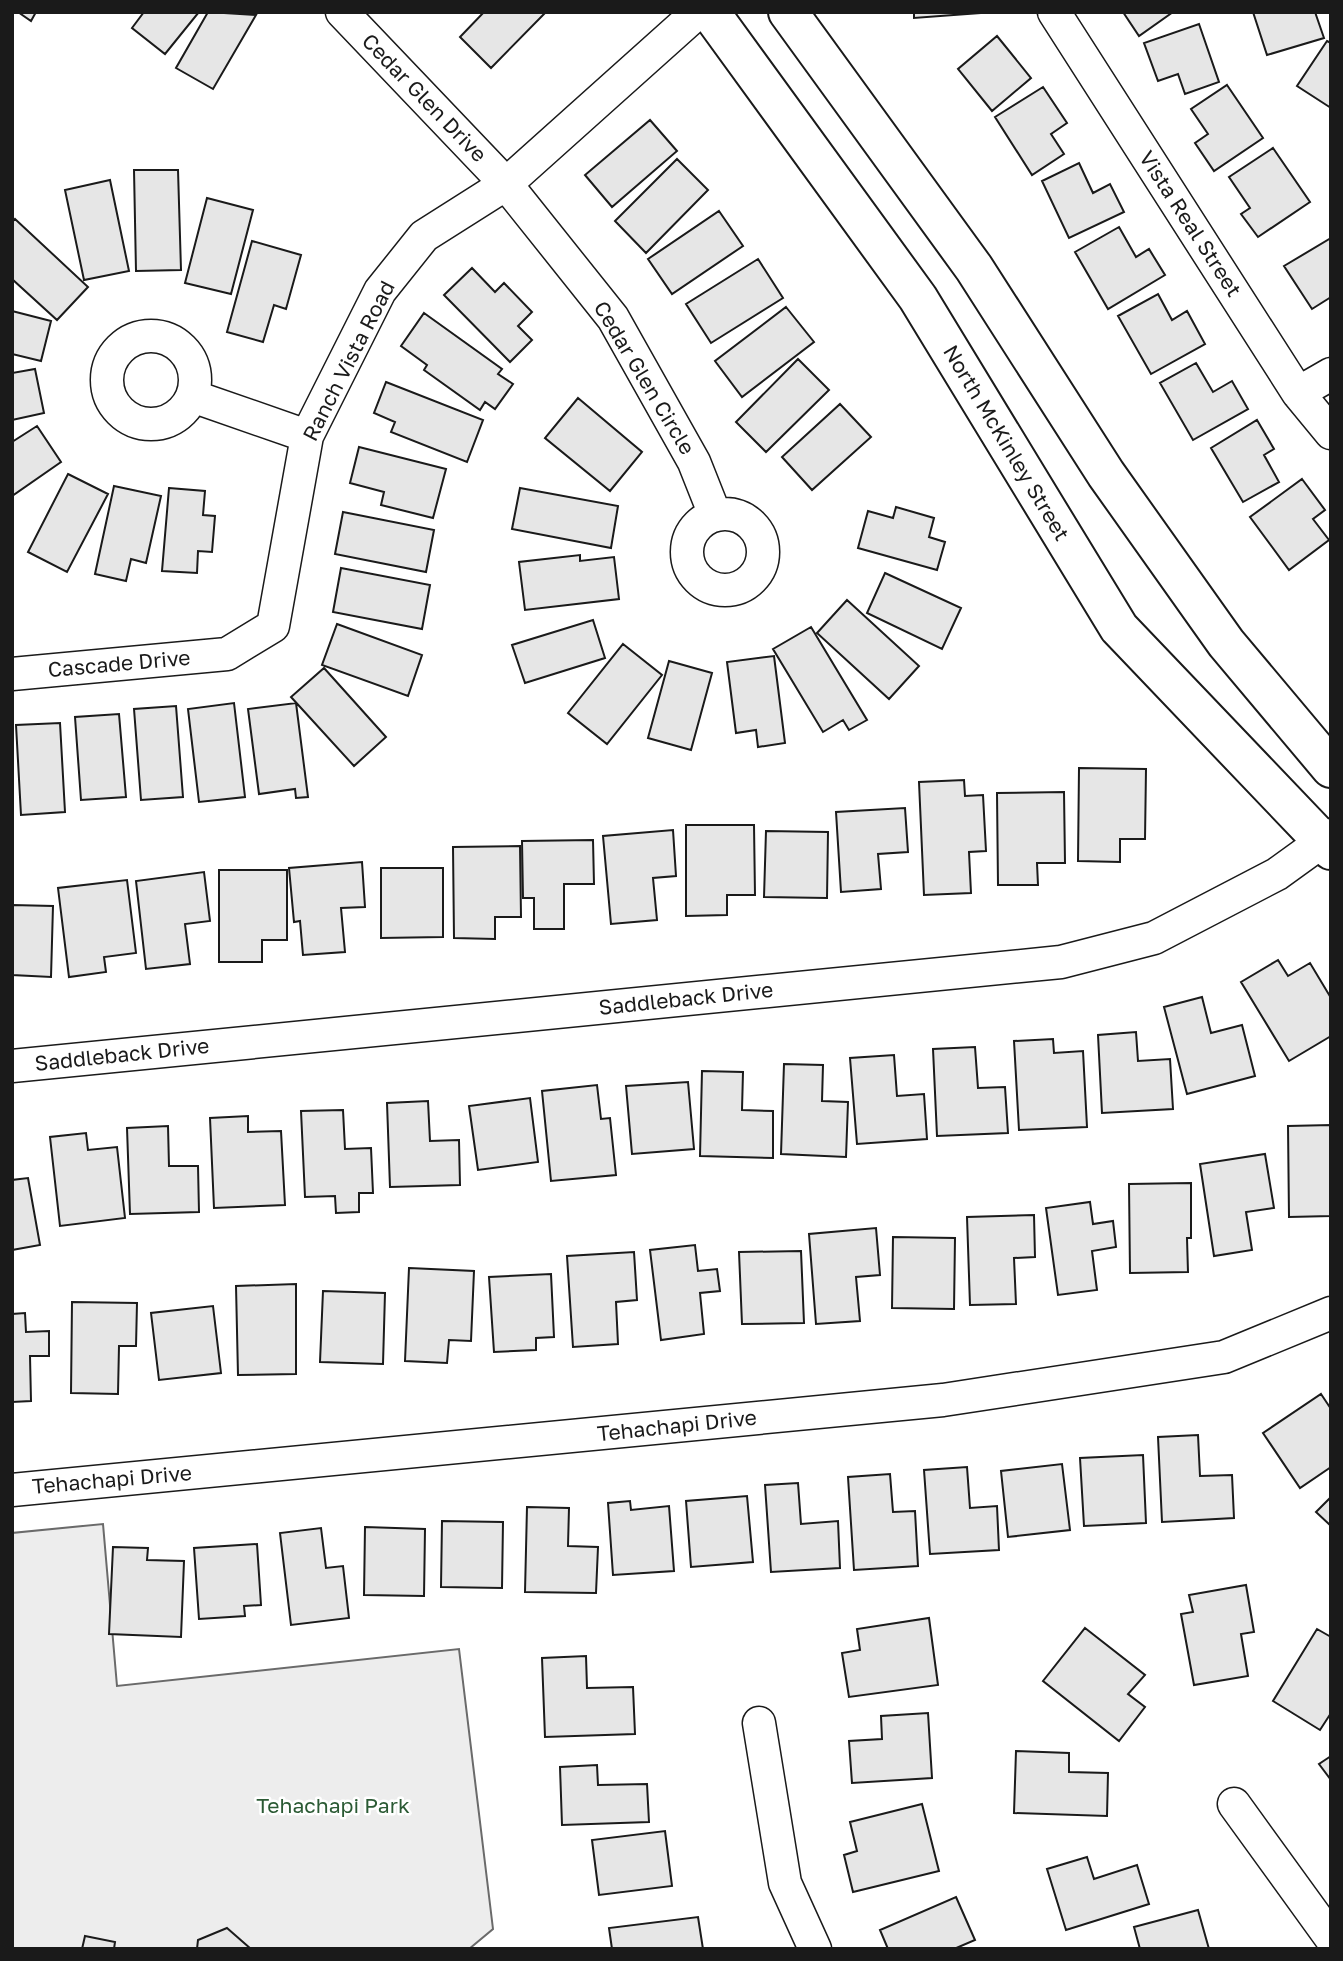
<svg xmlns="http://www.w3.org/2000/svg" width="1343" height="1961" font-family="'Golos Text',sans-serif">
<rect width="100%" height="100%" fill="#fff"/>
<path fill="#ededed" stroke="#6a6a6a" stroke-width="2" d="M103,1524l14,162 342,-37 34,280 -24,20h-457v-416z"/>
<path fill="#e6e6e6" stroke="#1a1a1a" stroke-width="2" d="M18,12h18l-5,9z
M144,12h55l-34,42 -33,-26z
M208,12l48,3 -43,74 -37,-21z
M484,12h62l-55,56 -31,-31z
M914,12h66v1l-66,5z
M1123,12h50l-34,24z
M1253,12h62l9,26 -57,17z
M1199,24l20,58 -34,12 -7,-20 -20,7 -14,-38z
M997,36l34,42 -39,33 -34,-42z
M1327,41l4,2v65l-34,-22z
M1227,85l36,53 -49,33 -19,-28 13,-9 -17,-25z
M1043,87l24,36 -16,11 13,20 -32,21 -37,-58z
M650,120l27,31 -65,56 -27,-32z
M1273,148l37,54 -52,35 -17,-23 9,-6 -21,-31z
M677,159l31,31 -62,63 -31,-32z
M1079,163l14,30 17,-9 14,28 -55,26 -27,-57z
M134,170h44l3,100 -45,1z
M110,180l19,91 -45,9 -19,-90z
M207,198l46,12 -22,84 -46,-11z
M719,211l24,35 -71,48 -24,-35z
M15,219l73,68 -31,33 -45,-41v-57z
M1119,227l17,30 13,-8 16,26 -57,34 -33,-57z
M1331,238v59l-19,12 -28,-43z
M252,241l49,14 -15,54 -12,-4 -11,37 -36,-10z
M758,259l25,39 -72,45 -25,-39z
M472,268l23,24 9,-9 28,29 -14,14 14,14 -22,22 -66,-67z
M1158,294l14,26 15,-9 18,33 -54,30 -33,-58z
M786,307l28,35 -72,55 -27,-36z
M12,311l39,10 -10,40 -29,-7z
M424,313l78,56 -4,5 15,10 -18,25 -10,-7 -5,8 -56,-40 3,-5 -26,-19z
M798,359l31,31 -63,62 -30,-30z
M1196,363l17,29 19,-11 16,28 -55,31 -33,-57z
M35,369l9,44 -32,7v-47z
M386,382l97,38 -16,42 -76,-30 4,-10 -21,-9z
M578,398l64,54 -32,39 -65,-53z
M840,404l31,33 -59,53 -30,-33z
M1257,420l17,29 -10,6 15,27 -36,20 -32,-54z
M37,426l24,36 -49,34v-54z
M359,447l87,22 -13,49 -52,-13 3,-13 -34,-9z
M68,474l40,20 -41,78 -39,-20z
M1302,479l23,31 -12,9 16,21 -40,30 -39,-53z
M114,486l47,10 -15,67 -15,-4 -5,22 -31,-7z
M169,488l36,3 -2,24 12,1 -3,36 -14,-1 -1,22 -35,-2z
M520,488l98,18 -7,42 -99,-19z
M896,507l38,11 -5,19 16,5 -8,28 -79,-22 10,-37 25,7z
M343,512l91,18 -8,42 -91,-18z
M580,555v6l34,-4 5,42 -94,11 -6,-48z
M341,568l89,17 -8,44 -89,-17z
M885,573l76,35 -19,41 -75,-36z
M847,600l72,66 -30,33 -72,-66z
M593,620l12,38 -80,25 -13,-38z
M337,624l85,31 -14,41 -86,-31z
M811,627l56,93 -18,10 -6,-10 -20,12 -50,-83z
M623,644l39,31 -55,69 -39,-31z
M774,656l11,87 -27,4 -2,-17 -20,3 -9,-71z
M669,661l43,12 -21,77 -43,-12z
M324,668l62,69 -32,29 -63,-69z
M234,703l11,94 -46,5 -11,-93z
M296,703l12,94 -12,1 -1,-9 -36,5 -11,-85z
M176,706l7,91 -42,3 -7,-91z
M119,714l7,83 -45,3 -6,-83z
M60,723l5,89 -44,3 -5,-90z
M1079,768l67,1 -1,70h-25v23l-42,-1z
M964,780l1,16 18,-1 3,56 -17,1 2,41 -47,2 -5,-113z
M1064,792l1,71h-28l1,22h-40l-1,-92z
M905,808l3,44 -30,2 3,35 -40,3 -5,-80z
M686,825h68l1,70h-28v20l-41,1z
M673,830l3,46 -23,2 4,42 -46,4 -8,-88z
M766,831l62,1 -1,66 -63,-1z
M593,840l1,44h-30v45h-30v-31h-11l-1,-57z
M520,846l1,71h-26v22l-41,-1 -1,-91z
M362,862l3,45 -24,1 4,44 -42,3 -3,-34 -6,1 -5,-54z
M381,868h62v69l-62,1z
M219,870h68v70h-25v22h-43z
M204,872l6,49 -25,3 5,40 -44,5 -10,-88z
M127,880l9,73 -32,4 2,15 -37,5 -11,-89z
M12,905l41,1 -2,71 -39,-2z
M1278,960l10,16 22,-13 21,35v38l-42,25 -48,-79z
M1202,997l9,36 31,-8 13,51 -68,18 -23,-87z
M1136,1032l2,29 32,-2 3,50 -71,4 -4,-78z
M1053,1039l1,14 29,-2 4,76 -68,3 -5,-89z
M975,1047l3,41 27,-1 3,46 -71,3 -4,-87z
M894,1055l3,41 27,-2 3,45 -70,5 -7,-86z
M784,1064l39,1 -1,36 26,1 -2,55 -65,-3z
M702,1071l41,1 -1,38 31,1v47l-73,-2z
M688,1082l6,67 -62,5 -6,-68z
M597,1085l4,34 9,-1 6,57 -65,6 -9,-90z
M530,1098l8,64 -60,8 -9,-64z
M428,1101l2,40 29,-1 1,45 -70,2 -3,-84z
M343,1110l2,39 26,-1 2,45h-14v19l-23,1 -1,-17 -30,1 -4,-86z
M248,1116v16l33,-1 4,74 -71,3 -4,-90z
M1331,1125v91l-42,1 -1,-91z
M168,1126l1,40h29l1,46 -69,2 -3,-86z
M86,1133l2,17 29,-3 8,71 -65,8 -10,-89z
M1265,1154l9,54 -28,4 6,38 -38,6 -14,-92z
M28,1178l12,67 -28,5v-70z
M1191,1183v55h-4l1,34 -58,1 -1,-89z
M1090,1202l3,22 20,-3 3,26 -24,4 5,39 -39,5 -12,-87z
M1034,1215l1,42 -21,1 2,46 -46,1 -3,-88z
M876,1228l4,47 -24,2 4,44 -44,3 -7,-90z
M893,1237l62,1 -1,71 -62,-1z
M695,1245l3,26 19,-2 3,22 -20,2 4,41 -43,6 -11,-90z
M801,1251l3,72 -62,1 -3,-72z
M634,1252l3,48 -21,2 2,42 -45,3 -6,-91z
M409,1268l65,3 -3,70 -22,-1 -2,23 -42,-2z
M551,1274l3,63 -18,1v12l-42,2 -5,-75z
M296,1284v90l-58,1 -2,-89z
M323,1291l62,2 -2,71 -63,-2z
M72,1302l65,1 -1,43h-17l-1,48 -47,-1z
M213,1306l8,67 -62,7 -8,-67z
M25,1313l1,19 23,-1v25h-19l1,45 -19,1v-88z
M1321,1394l10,15v58l-31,21 -37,-55z
M1198,1435l2,41 32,-1 2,43 -72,4 -4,-85z
M1143,1455l3,68 -62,3 -4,-68z
M1062,1464l8,66 -62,7 -7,-66z
M967,1467l3,41 27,-2 2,44 -69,4 -6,-84z
M890,1474l3,38 22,-1 3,55 -64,4 -6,-93z
M798,1483l3,41 37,-3 2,47 -69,4 -6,-87z
M747,1496l6,66 -62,5 -5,-66z
M1331,1497v29l-15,-14z
M630,1501l1,9 38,-4 5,65 -61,4 -5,-72z
M527,1507l42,1 -1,38 30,1 -2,46 -71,-1z
M442,1521l61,1 -1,66 -61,-1z
M365,1527l60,2 -1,67 -60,-1z
M321,1528l5,40 17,-2 6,52 -58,7 -11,-92z
M257,1544l4,61 -17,1 1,10 -46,3 -5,-71z
M113,1547l35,1 -1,12 37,1 -3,76 -72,-3z
M1246,1585l8,47 -13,2 7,42 -54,9 -13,-71 12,-2 -4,-17z
M929,1618l9,67 -89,12 -7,-44 18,-3 -3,-21z
M1085,1628l60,47 -17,19 17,13 -26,34 -76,-60z
M1317,1629l14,8v76l-11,17 -47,-29z
M586,1656l1,32 46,-1 2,47 -90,3 -3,-79z
M928,1713l4,65 -80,5 -3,-42 33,-2 -1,-23z
M1016,1751l53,2v19l39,1 -1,43 -93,-3z
M1331,1756v24l-12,-16z
M597,1765l1,20 49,-1 2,38 -87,3 -2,-58z
M922,1804l17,67 -86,21 -9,-37 13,-4 -7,-29z
M665,1831l7,55 -73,9 -7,-55z
M1087,1857l7,22 43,-14 12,39 -83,26 -19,-61z
M956,1897l19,43 -21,9h-66l-8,-19z
M1198,1910l11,39h-69l-6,-22z
M698,1917l5,32h-91l-3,-21z
M227,1928l24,21h-54l1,-9z
M85,1936l30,6 -1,7h-32z"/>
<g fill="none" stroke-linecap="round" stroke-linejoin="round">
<defs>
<path id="street" d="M342,12l164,172 107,134 81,144 21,53
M1054,12l244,381 33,40
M107 380a44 44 0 1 1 88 0a44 44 0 1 1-88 0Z
M1298,393l33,-19
M192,396l115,40
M687 552a38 38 0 1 1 76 0a38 38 0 1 1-76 0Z
M12,674l215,-20 46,-28 34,-190 73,-145 44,-55 82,-52 192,-172
M12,1066l1049,-104 93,-24 123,-64 54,-39
M12,1490l931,-90 281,-43 107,-44
M759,1723l26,160 30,66
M1234,1804l97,134"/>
<path id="primary" d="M710,12l208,286 201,330 212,222
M788,12l186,256 132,206 120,169 105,125"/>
</defs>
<use href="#street" stroke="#1a1a1a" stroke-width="35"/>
<use href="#primary" stroke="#1a1a1a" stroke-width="42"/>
<use href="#street" stroke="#fff" stroke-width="32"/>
<use href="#primary" stroke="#fff" stroke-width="38"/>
</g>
<g text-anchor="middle" stroke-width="5" stroke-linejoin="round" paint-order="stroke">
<g font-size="21" fill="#1a1a1a" stroke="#fff">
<text transform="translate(424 98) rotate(46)" y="7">Cedar Glen Drive</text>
<text transform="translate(1190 224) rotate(57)" y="7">Vista Real Street</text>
<text transform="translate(349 361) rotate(-63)" y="7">Ranch Vista Road</text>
<text transform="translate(644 378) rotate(59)" y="7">Cedar Glen Circle</text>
<text transform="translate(1006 443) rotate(59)" y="7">North McKinley Street</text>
<text transform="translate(119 664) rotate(-5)" y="7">Cascade Drive</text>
<text transform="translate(686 999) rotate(-6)" y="7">Saddleback Drive</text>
<text transform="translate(122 1055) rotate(-6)" y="7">Saddleback Drive</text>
<text transform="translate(677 1426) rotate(-6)" y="7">Tehachapi Drive</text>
<text transform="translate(112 1480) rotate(-5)" y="7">Tehachapi Drive</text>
</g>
<g font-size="21" fill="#2b5a34" stroke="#fff">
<text x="333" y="1813">Tehachapi Park</text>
</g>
</g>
<rect width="1343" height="1961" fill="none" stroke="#1a1a1a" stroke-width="28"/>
</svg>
